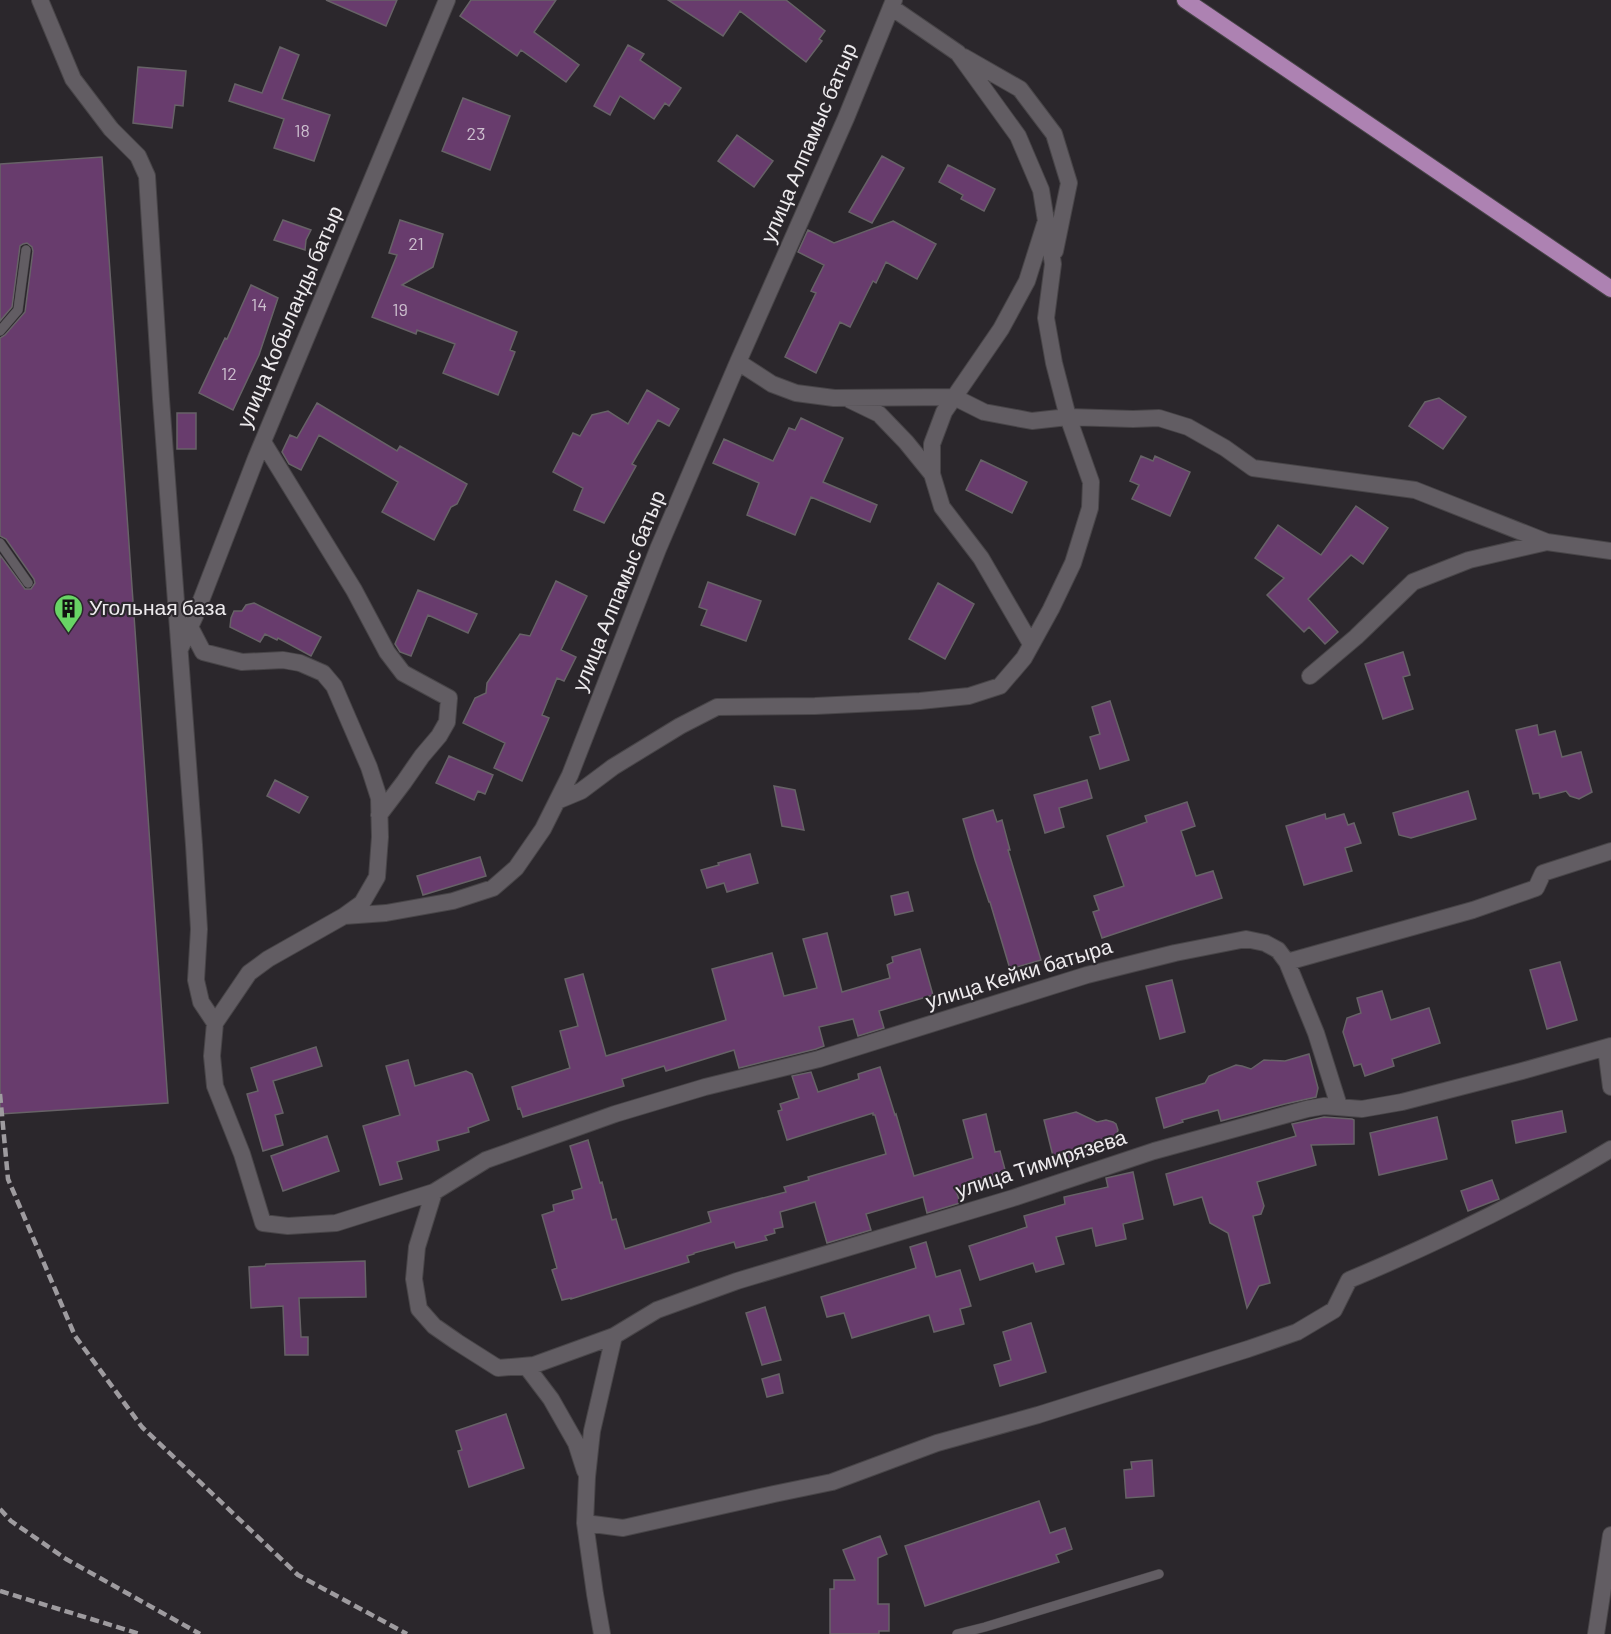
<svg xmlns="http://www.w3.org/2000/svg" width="1611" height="1634" font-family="Barlow,sans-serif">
<rect width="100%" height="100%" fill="#2b272c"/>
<path fill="#683c6d" stroke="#676267" stroke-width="1.5" d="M326,0h71l-11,26z
M471,0h85l-22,32 45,33 -13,17 -45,-32 -4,6 -57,-40z
M668,0h118l39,31 -6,8 3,2 -16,21 -66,-51 -17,25z
M628,45l16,9 -4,6 41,28 -12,18 -4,-3 -11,16 -34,-23 -10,19 -16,-9z
M280,47l19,8 -17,44 48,16 -16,46 -40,-13 10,-29 -55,-18 6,-17 27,9z
M138,67l48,4 -3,35 -8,-1 -3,23 -39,-5z
M463,98l47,18 -20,54 -48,-19z
M737,135l36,26 -19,26 -36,-26z
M882,156l22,12 -32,55 -23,-11z
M102,157l66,946 -168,11v-559l25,34h6l4,-6 -1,-4 -28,-40 -6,-3v-198l5,-3 20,-23 8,-61 -1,-4 -5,-4 -4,1 -3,2 -8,61 -12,14v-157z
M948,165l47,24 -11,22 -23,-12 2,-4 -24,-13z
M283,220l28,10 -5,10 -1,10 -31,-10z
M400,220l43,14 -10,33 -31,18 115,47 -7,18 5,2 -17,43 -55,-22 12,-29 -38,-14 -1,4 -44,-17 25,-62 -8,-2z
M893,221l43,23 -19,35 -31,-17 -10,21 -3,-2 -23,46 -10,-5 -24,51 -31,-16 31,-64 -5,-2 13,-26 -26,-13 10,-22 26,13z
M251,285l27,13 -19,57 -26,55 -34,-17 26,-55 2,1z
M647,390l32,19 -10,17 -11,-6 -26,44 4,2 -32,57 -30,-13 9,-22 -30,-16 20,-39 7,3 12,-21 16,-4 20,13z
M1439,398l27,19 -23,32 -34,-23 16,-24z
M317,403l80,48 3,-5 67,38 -10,20 -6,3 -17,33 -52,-28 16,-30 -79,-47 -18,35 -12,-6 -7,-12 8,-17 7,3z
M177,413h19v36h-19z
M801,418l42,20 -20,44 54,23 -7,17 -59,-25 -16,38 -48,-20 12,-32 -46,-20 11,-24 49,22 16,-33 6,2z
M1141,456l12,5 2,-5 35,16 -20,44 -38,-17 7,-14 -9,-4z
M981,460l46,22 -15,31 -46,-23z
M1356,506l32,22 -25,36 -12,-9 -43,44 30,33 -13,12 -16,-17 -5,5 -37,-37 17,-17 -29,-20 23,-33 43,30z
M556,581l31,15 -26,54 15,7 -12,24 -7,-3 -15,37 7,3 -27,63 -28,-13 11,-25 -42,-20 12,-25 11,-5 1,-10 33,-49 10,2z
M708,582l53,19 -15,40 -45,-16 6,-15 -8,-3z
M938,583l36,21 -29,55 -36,-20z
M418,590l59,24 -9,19 -40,-18 -17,41 -11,-4 -5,-8z
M254,603l67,34 -10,19 -33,-18 -1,2 -12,-6 -5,8 -30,-15 1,-9 3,-7h8l4,-6z
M1403,652l7,23 -7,2 10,32 -30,10 -18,-55z
M1110,701l19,59 -29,9 -10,-32 10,-3 -8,-27z
M1537,725l2,10 16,-4 7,26 19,-5 11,40 -13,7 -9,-3 -4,-5 -26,7 -1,-5 -6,1 -17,-64z
M449,756l44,19 -8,19 -7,-3 -4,9 -38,-17z
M275,780l33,17 -9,16 -32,-17z
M1087,780l5,18 -33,10 5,19 -19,6 -11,-38z
M774,786l21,4 9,40 -22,-4z
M1468,791l8,28 -65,19 -12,-3 -6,-22z
M1187,802l8,24 -14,5 15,45 17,-5 9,27 -120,40 -9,-26 6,-2 -5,-14 30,-10 -17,-50 40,-14 -2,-6z
M993,810l4,12 5,-2 8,30h-2l33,110 -31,9 -20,-67h-1l-14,-42 -12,-41z
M1325,814l1,5 18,-5 4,11 6,-2 7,20 -16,5 7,23 -48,14 -18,-59z
M750,854l8,29 -31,9 -3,-9 -17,5 -6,-18 18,-5 -1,-2z
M480,857l6,19 -63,19 -6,-19z
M908,892l5,19 -18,4 -4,-19z
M827,933l15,59 48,-14 -3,-13 6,-3 -1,-5 28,-8 13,46 -54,16 5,17 -26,8 -5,-17 -34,8 5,19 -8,3 -77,19 -5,-18 -68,21 -2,-5 -42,13 2,7 -101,31 -3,-9 -2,1 -6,-22 58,-19 -10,-37 18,-5 -13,-47 18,-5 23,82 120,-36 -14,-51 60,-16 12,43 33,-8 -14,-49z
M1560,962l17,58 -30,9 -17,-59z
M1172,980l13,52 -25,7 -14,-53z
M1382,991l9,29 38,-12 11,35 -48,16 2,7 -29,10 -4,-12 -7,2 -11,-34 4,-14 14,-5 -4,-15z
M316,1047l6,19 -49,15 10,32 -8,2 8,30 -20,6 -16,-57 11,-3 -7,-23z
M1309,1054l9,34 -2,9 -31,7 -64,17 -3,-11 -36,10 1,2 -19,6 -8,-30 49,-15 4,-7 27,-11 6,1 9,3 13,-9 21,1z
M408,1060l7,26 51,-15 6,3 17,46 -21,8 1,4 -32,9 2,9 -42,12 5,17 -22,6 -17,-59 37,-11 -14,-49z
M880,1067l15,48 1,-1 18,62 59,-18 -10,-38 23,-6 9,38 5,-1 7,26 -51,13 4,13 -33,10 -4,-16 -57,17 5,16 -44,13 -12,-41 -35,10 3,15 -9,2 1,4 -10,3 2,4 -31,8 -2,-6 -40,11v1l-7,2 2,6 -118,37v-1l-9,2 -10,-30 5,-2 -15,-53 12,-4 -1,-6 21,-6 -2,-8 10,-3 -12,-42 18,-6 12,43 2,-1 10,38 4,-1 9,30 86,-27 -3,-10 78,-20 -2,-5 25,-7 -1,-3 78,-23 -11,-39h-2v-2l-86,27 -9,-29 4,-1 -2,-6 19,-6 -7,-22 19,-4 7,20 41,-13 -1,-5z
M1562,1111l4,21 -50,11 -4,-22z
M1076,1112l21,10 9,-2 7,2 3,2 2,6 -2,7 -2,2 -18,8 2,6 -43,11 -11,-44z
M1324,1117l28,2 2,1v24l-43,1 5,20 -59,17 7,24 -3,8 -8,2 17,67 -11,3 -12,22 -19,-75 -18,-10 -8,-26 -28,8 -8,-31 130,-38 -4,-12z
M1437,1117l10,42 -68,16 -9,-42z
M327,1136l12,35 -56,20 -12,-35z
M1133,1172l10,47 -20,5 3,15 -30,7 -4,-18 -36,9 8,27 -28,8 -3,-9 -53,17 -11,-34 58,-19 -3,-11 41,-12 -1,-7 44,-10 -2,-9z
M1492,1180l7,19 -31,12 -7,-20z
M926,1242l10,35 24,-7 11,36 -11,3 4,15 -30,8 -5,-17 -77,23 -8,-25 -17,4 -6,-20 95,-29 -6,-21z
M365,1261l1,36 -67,1 2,39h7v18h-23l-2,-49 -32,2 -2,-41 16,-1 1,-2z
M765,1307l16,53 -19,5 -16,-52z
M1031,1323l15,49 -46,14 -6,-21 17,-5 -8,-28z
M779,1374l4,19 -16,4 -5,-18z
M506,1414l18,54 -55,19 -11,-36 4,-1 -6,-19z
M1152,1460l2,36 -28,2 -2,-28 8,-1 -1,-7z
M1039,1501l11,32 15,-5 7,21 -16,6 3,7 -134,44 -20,-60z
M880,1536l7,18 -9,4v46h11v27h-10v3h-49v-45h4v-9h21l-12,-30z"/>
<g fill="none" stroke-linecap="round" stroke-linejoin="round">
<defs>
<path id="service" d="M0,331l18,-21 8,-60
M0,543l28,40
M957,1634l28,-7 174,-53"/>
<path id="minor" d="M40,0l33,79 38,50 27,27 9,20 14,223 33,446 5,84 -3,51 5,22 14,21 -3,33 3,30 27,68 21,69 25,3 48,-3 98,-31 52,-32 129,-46 90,-27 114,-28 268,-84 88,-22 71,-14 19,4 13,7 9,12 29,71 23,73
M964,57l56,32 34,45 15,49 -14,68
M738,362l34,22 24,9 38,5 120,-1 30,15 48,9 36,-4 65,2 26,-1 29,9 37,21 28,20 162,22 132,52 64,9
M850,400l29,14 27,28 26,32
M263,442l91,148 33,62 16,21 46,25 -2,24 -8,14 -17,20 -18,26 -25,33
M190,627l13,25 39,10 41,-2 17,3 23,10 11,13 35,81 10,31 1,39 -3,40 -15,26 -18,13
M1031,644l-50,-86 -39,-51 -10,-33v-30l12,-32 57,-83 26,-48 18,-57
M180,649l15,-33 61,-158 191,-458
M1310,676l46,-39 57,-55 56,-22 78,-18
M557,801l24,-10 32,-24 67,-41 37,-19 98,-1 105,-5 49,-5 31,-10 24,-28 27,-49 22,-46 17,-55 1,-26 -23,-65 -14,-54 -8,-45 7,-54 -12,-74 -23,-54 -60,-83 -67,-46
M1287,962l186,-52 63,-22 7,-15 68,-22
M215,1023l34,-50 19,-14 76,-43 42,-3 67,-12 40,-13 23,-20 27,-39 27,-54 88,-226 80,-187 108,-244 48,-118
M1606,1048l5,39
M434,1192l-17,55 -3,32 5,30 15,17 23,16 41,26 36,-3 80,-29 43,-26 80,-29 276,-83 141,-47 153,-42 17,-3 38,3 40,-7 120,-31 89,-25
M526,1366l25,33 25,44 9,28
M585,1523l38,5 151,-34 58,-12 105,-39 101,-28 210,-66 49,-17 37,-22 15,-30c90,-38 178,-80 262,-131
M602,1634l-7,-40 -10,-71 2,-46 5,-46 22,-95
M1596,1634l15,-99"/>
<path id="primary" d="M1185,0l426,289"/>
</defs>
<use href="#service" stroke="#484548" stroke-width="10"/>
<use href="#minor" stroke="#484548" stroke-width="18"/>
<use href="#primary" stroke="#484548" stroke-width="18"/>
<use href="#service" stroke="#625d63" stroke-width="9"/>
<use href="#minor" stroke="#625d63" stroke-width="16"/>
<use href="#primary" stroke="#ad82b2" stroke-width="16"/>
<path stroke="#9e9b9f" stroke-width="4.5" stroke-dasharray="9 4.5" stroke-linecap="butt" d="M0,1094l8,85 67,157 67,91 156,148 109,59
M0,1509l11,12 55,38 134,75
M0,1591l140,43"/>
</g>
<defs>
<symbol id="building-pin" viewBox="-11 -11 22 30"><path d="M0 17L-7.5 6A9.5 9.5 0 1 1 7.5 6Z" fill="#68d465" stroke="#2b272c"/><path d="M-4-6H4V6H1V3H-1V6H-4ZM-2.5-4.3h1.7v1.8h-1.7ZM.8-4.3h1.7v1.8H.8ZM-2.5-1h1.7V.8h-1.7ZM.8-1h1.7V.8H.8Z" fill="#111"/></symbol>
</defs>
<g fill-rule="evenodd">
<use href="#building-pin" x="52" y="592" width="33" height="45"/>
</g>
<g text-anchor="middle" stroke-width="4.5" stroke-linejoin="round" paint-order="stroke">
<g font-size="18" fill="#ccbfce">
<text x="302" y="137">18</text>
<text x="476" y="140">23</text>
<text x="416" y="250">21</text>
<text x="259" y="311">14</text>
<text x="400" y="316">19</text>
<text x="229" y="380">12</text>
</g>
<g font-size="21" fill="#eeebee" stroke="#2b272c">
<text transform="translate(809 143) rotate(-67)" y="7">улица Алпамыс батыр</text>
<text transform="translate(290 317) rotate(-67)" y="7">улица Кобыланды батыр</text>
<text transform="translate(619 591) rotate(-68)" y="7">улица Алпамыс батыр</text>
<text transform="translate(1019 974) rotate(-17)" y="7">улица Кейки батыра</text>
<text transform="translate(1041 1164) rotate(-18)" y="7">улица Тимирязева</text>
</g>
<g font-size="21" fill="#eeebee" stroke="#2b272c" text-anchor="start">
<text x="89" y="615">Угольная база</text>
</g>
</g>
</svg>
